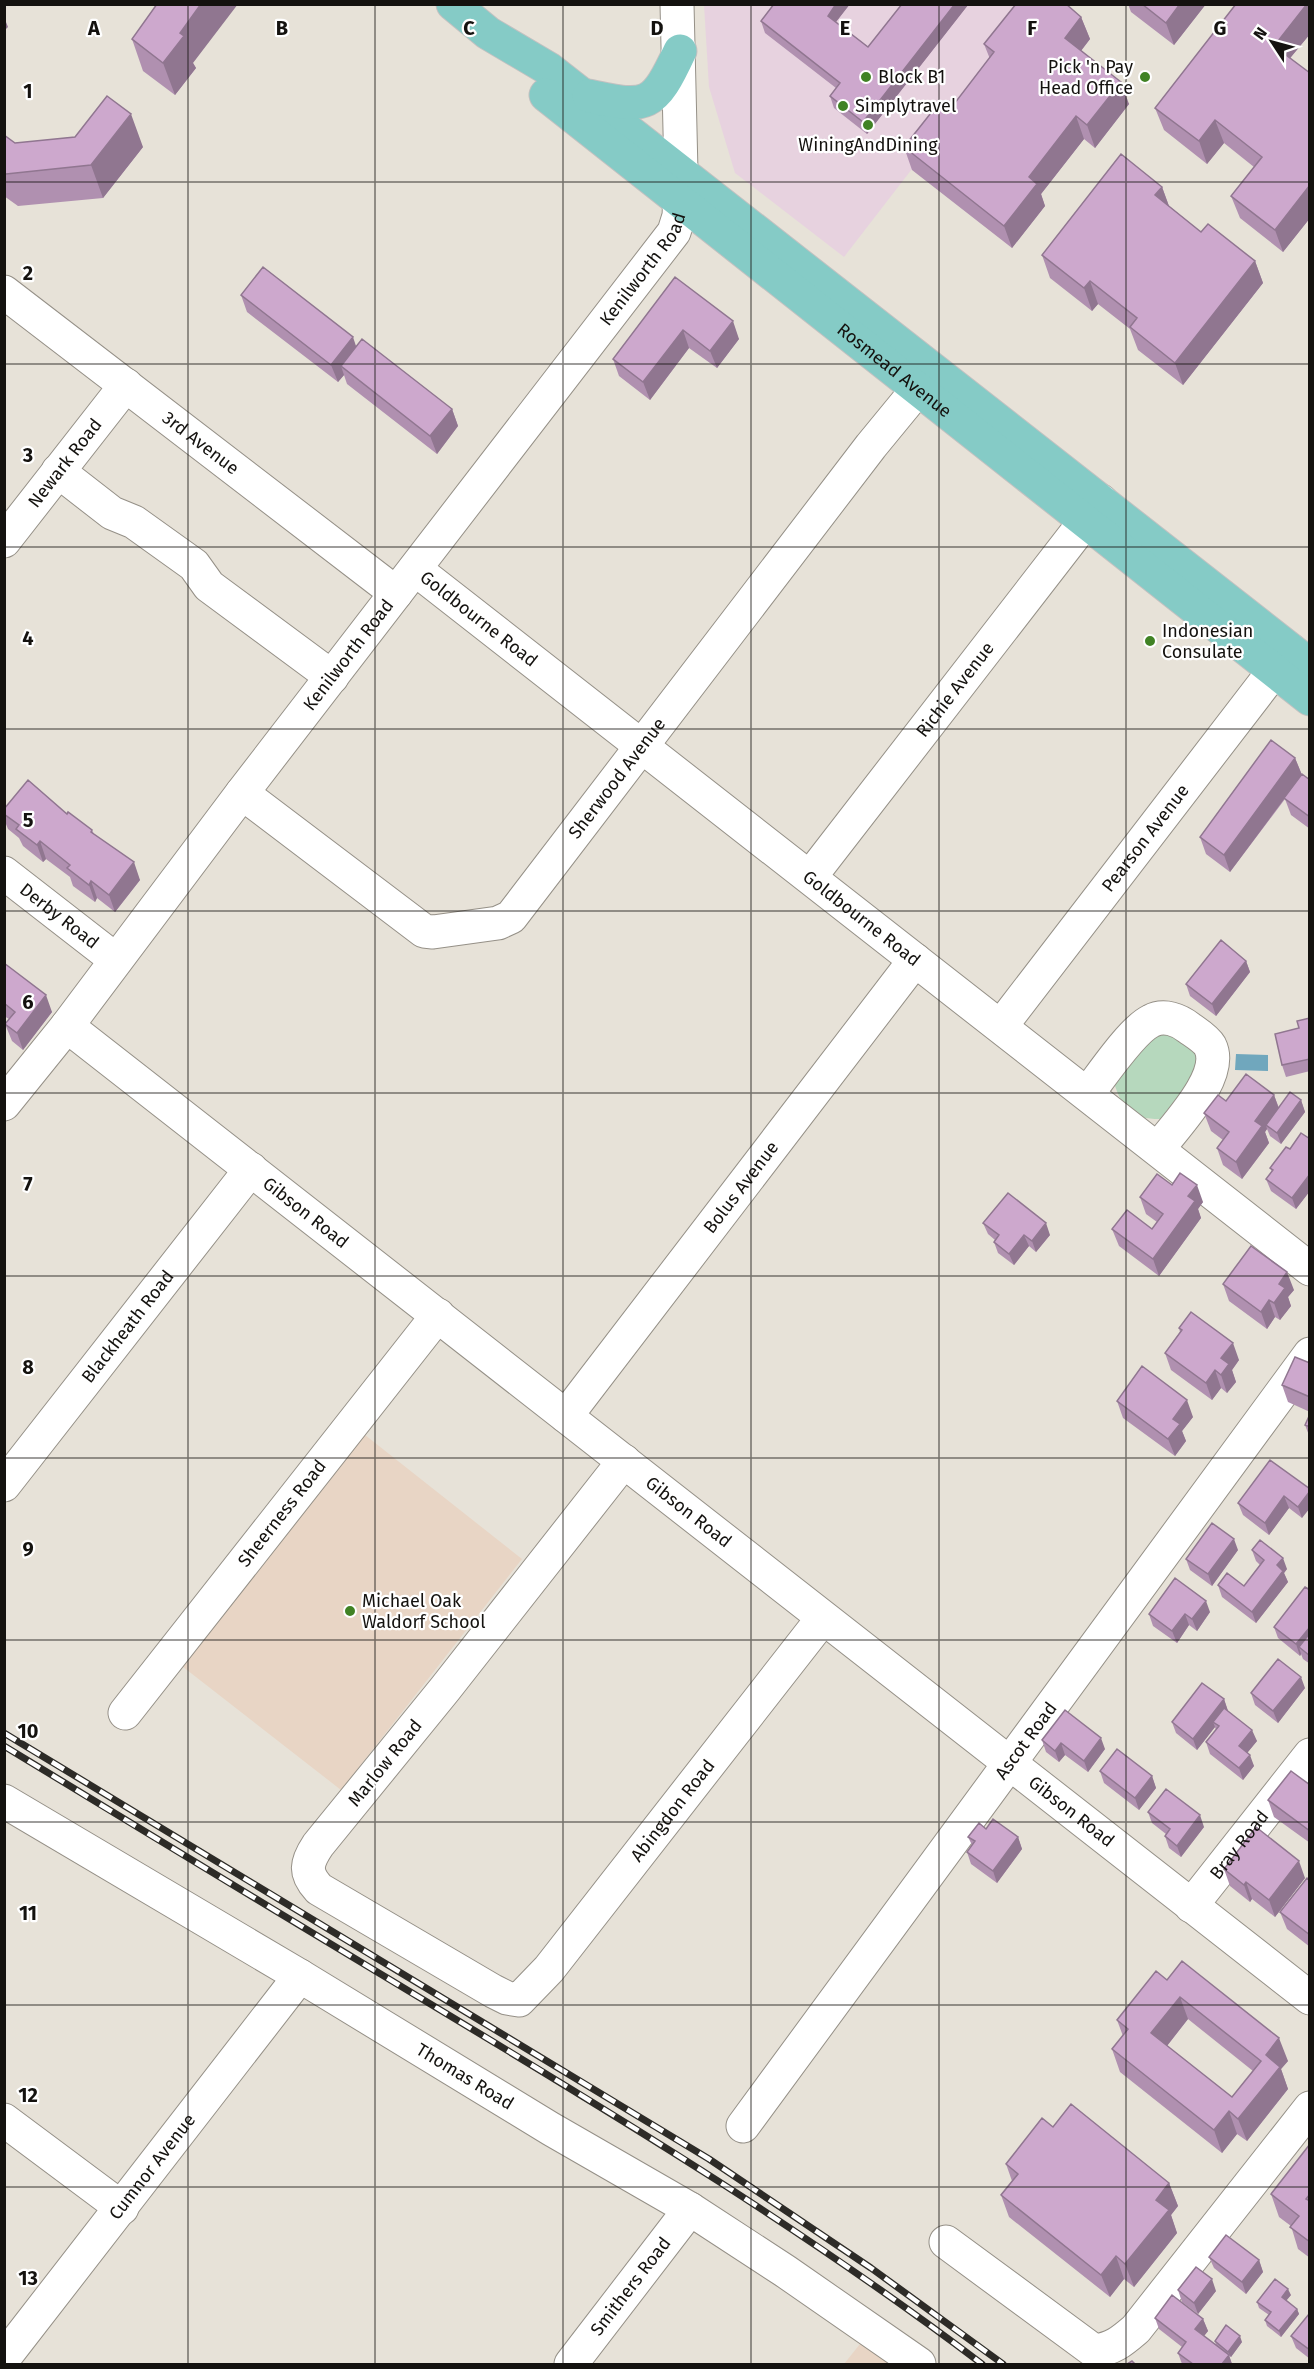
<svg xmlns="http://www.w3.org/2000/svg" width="1314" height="2369" font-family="'Fira Sans',sans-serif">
<rect width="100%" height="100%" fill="#e7e2d8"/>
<path fill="#e7d2df" d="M1025,4l9,7 -190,246 -109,-84 -26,-86 -5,-82z"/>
<path fill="#e8d5c5" d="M360,1431l162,128 -181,231 -163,-127z
M864,2339l30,25h-50z"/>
<path fill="#b6d8bd" d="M1153,1033h21l24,18 2,18 -40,50c-29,0 -37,-9 -46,-36z"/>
<path fill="#70a7bd" d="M1236,1054l32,1v16l-33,-1z"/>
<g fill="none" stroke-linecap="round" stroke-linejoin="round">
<defs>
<g id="minor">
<path id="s1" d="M4,292l392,301"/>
<path d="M58,471l54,42 22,9 60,43 15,21 123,91"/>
<path id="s2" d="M4,541l122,-156"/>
<path id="s3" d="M415,569l895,700"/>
<path id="s4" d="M242,793l182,138 9,1 65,-9 13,-6 360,-471 46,-56"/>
<path id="s5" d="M4,873l112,87"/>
<path id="s6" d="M810,877l291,-376"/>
<path id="s7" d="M67,1026l1243,972"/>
<path id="s8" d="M1001,1026l289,-376"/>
<path d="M1088,1093c14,-18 44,-63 63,-72 13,-7 28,-1 38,7 7,5 17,11 21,18 15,30 -35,80 -52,103"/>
<path id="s9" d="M4,1104l63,-78 175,-233 432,-561 5,-16 2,-44 -4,-168"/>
<path id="s10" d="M566,1416l349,-456"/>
<path id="s11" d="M624,1461l-179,228 -127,156c-12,18 -14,28 1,44l174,102 14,7 12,2 30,-31 274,-351"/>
<path id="s12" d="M4,1485l247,-316"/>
<path id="s13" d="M125,1713l313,-398"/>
<path id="s14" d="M4,1801l296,175 251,153 139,80 95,62 134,93"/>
<path id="s15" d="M1191,1906l119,-151"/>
<path d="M4,2120l118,88"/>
<path id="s16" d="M743,2126l567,-772"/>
<path d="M946,2242l148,109c19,-2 28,-10 42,-22l174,-221"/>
<path id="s17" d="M4,2358l296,-382"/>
<path id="s18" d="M571,2364l119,-155"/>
</g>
<g id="major">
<path d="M453,4l35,29 61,36 761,596"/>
<path id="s19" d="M546,95l764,604"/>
<path d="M589,96c59,13 65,11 91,-45"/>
</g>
</defs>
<use href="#minor" stroke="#959087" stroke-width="35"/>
<use href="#major" stroke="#c2c1c1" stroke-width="35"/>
<use href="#minor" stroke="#fff" stroke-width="33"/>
<use href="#major" stroke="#85cbc6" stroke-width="33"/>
<defs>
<path id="rail" d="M4,1733l705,426 162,109 132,96
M4,1746c148,90 295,179 443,268 183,110 365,221 535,350"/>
</defs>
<use href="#rail" stroke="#2d2b27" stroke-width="7"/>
<use href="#rail" stroke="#fff" stroke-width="4.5" stroke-dasharray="14" stroke-linecap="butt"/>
</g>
<path fill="#b090b0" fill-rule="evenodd" d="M774,4h76l-14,18 32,25 34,-43 66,1 -101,129 -33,-26 -4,-12 6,-8 -71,-55 -4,-12z
M1128,4h78l-32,41 -43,-33z
M1236,4h73l1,3v27l-20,24 20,15v145l-27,34 -43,-34 -9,-22 23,-29 -30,-24 -17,21 -43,-34 -9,-22z
M1081,17l9,22 -9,12 48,53 -34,44 -11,-9 -43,55 4,12 -33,42 -100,-78 -8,-23 44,-35 42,-53 -6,-15z
M132,39l61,24 3,5 -21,27 -32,-24z
M4,135l11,8 60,-6 68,10 -40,51 -85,8 -14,-10z
M1162,187l7,19 32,26 54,29 8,22 -80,102 -45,-35 -8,-21 -32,-25 -6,7 -42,-33 -8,-23z
M675,277l64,62 -22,29 -28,-20 -39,52 -31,-24 -6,-17z
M241,295l115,51 96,63 6,17 -21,28 -90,-70 -3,-9 -6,7 -91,-70z
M1295,758l7,17 8,5v49l-19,-14 -6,-16 -55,73 -24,-18 -6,-17z
M4,809l63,5 25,16 2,4 46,46 -25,32 -18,-14 -2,4 -22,-16 -3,-9 -24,-18 -3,3 -20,-16 -4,-8 -11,-9 -4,-10z
M1246,961l4,11 -34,44 -26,-20 -4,-12z
M4,963l48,49 -29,38 -11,-9 -7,-17 4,-5 -5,-3z
M1310,1018v53l-24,6 -4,-12 17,-37z
M1274,1095l5,13 22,-8 4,12 -24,32 -11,-8 -3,-7 -2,3 4,11 -27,36 -19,-14 -6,-17 6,-8 -12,-9 -7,-18 22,-12z
M1310,1139v57l-2,-3 -12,16 -25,-18 -5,-12 6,-7 -2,-4 20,-19z
M1172,1185l31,17 -5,7 3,9 -42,58 -40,-30 -7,-17h40l5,-7 -11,-8 -6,-17z
M983,1223l67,12 -14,17 -7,-6 -15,19 -16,-12 -4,-11 1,-2 -7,-6z
M1223,1284l71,6 -6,7 3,9 -11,14 -5,-3 -8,12 -38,-28z
M1179,1328l60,32 -7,10 4,12 -9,11 -6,-5 -9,12 -41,-30 -6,-17 15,-21z
M1310,1363v49l-22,-10 -6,-17z
M1117,1401l76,16 -11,14 4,10 -11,15 -52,-38z
M1310,1414v24l-5,-13z
M1310,1489l-8,29 -13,-10 -20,27 -26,-20 -5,-12z
M1238,1550l-26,36 -22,-16 -4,-11z
M1252,1550l35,19 -3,4 4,9 -32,41 -34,-26 -4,-12 26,1 16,-21 -4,-4z
M1310,1590v74l-7,-5 -2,-5 -1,2 -22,-18 -4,-11z
M1210,1612l-13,19 -8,-6 -12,18 -24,-17 -4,-12z
M1305,1688l-27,35 -23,-18 -4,-12z
M1224,1699l4,12 29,30 -10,12 7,13 -11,14 -33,-26 -4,-12 10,-12 -1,-3 -18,23 -21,-17 -4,-11z
M1042,1740l63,9 -17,23 -23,-17 -6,7 -13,-10z
M1100,1771l52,5 4,12 -17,22 -35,-27z
M1310,1785v58l-36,-26 -6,-17z
M1148,1812l56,15 -23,30 -12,-9 -4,-12 1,-2 -14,-11z
M986,1829l32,8 4,12 -25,34 -26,-19 -4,-12 5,-7 -4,-8z
M1224,1869l81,9 -30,39 -23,-18 -2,3 -20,-16z
M1310,1881v66l-23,-18 -7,-17z
M1167,1980l121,81 -7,8 7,20 -41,52 -10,-7 -15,19 -102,-81 -8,-23 11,-13 -6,-16zM1188,2019l65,52 -21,26 -65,-51z
M1053,2127l116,56 9,23 -7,9 6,18 -43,54 -10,-8 -14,18 -101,-80 -8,-22 11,-14 -6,-17z
M1310,2144v114l-12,-9 -7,-23 -12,-9 -8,-23z
M1209,2257l50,3 4,12 -17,22 -32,-26z
M1178,2290l38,1 -18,23 -16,-12z
M1291,2295l-5,6 11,8 2,5 -18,23 -14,-11 -2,-6 4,-5 -10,-7 -2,-6z
M1310,2314v45l-14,-11 -5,-12z
M1155,2318l48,1 5,12 -4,5 12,9 -1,-4 27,1 -11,15 -2,-1 3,8h-50l-4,-11 4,-6 -23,-18z"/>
<path fill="#907690" d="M201,4h37l-45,59 3,5 -21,27 -12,-32 17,-30z
M836,4h14l-18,23 -4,-11z
M955,4l13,1 -101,129 -4,-12z
M1180,4h26l-32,41 -8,-22z
M1307,4h2l1,3v27l-28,34 -8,-22z
M4,17l4,10 -4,4z
M1081,17l9,22 -17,22 -8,-23z
M1121,82l8,22 -34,44 -8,-23z
M131,114l12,33 -40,51 -12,-33z
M1076,116l8,23 -43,55 4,12 -33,42 -8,-22 25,-49z
M1215,120l9,23 -17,21 -8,-23z
M1310,185v33l-27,34 -8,-22z
M1162,187l8,22 -15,-14z
M1255,261l8,22 -80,102 -8,-22z
M1090,281l8,23 -6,7 -8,-23z
M733,321l6,18 -22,29 -7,-17z
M683,330l6,18 -39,52 -7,-18z
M353,337l6,18 -18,11 3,9 -6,7 -7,-17z
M452,409l6,17 -21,28 -7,-18z
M1295,758l7,17 -72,97 -6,-17z
M40,841l6,18 -3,3 -6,-17z
M134,862l6,18 -25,32 -6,-17z
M91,881l6,17 -2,4 -6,-17z
M1246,961l4,11 -34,44 -4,-12z
M46,995l6,17 -29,38 -6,-17z
M1274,1095l6,17 -14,13 1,4 -2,3 4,11 -27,36 -6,-17 19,-41z
M1301,1100l4,12 -24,32 -4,-11z
M1310,1174v17l-14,18 -4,-11z
M1197,1185l6,17 -5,7 3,9 -42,58 -6,-17 35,-63z
M1046,1223l4,12 -14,17 -4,-11z
M1024,1235l5,11 -15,19 -5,-11z
M1287,1272l7,18 -6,7 3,9 -11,14 -6,-17 5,-19z
M1269,1300l6,17 -8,12 -6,-17z
M1233,1343l6,17 -7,10 4,12 -9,11 -6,-18v-17z
M1215,1370l6,18 -9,12 -6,-17z
M1187,1400l6,17 -11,14 4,10 -11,15 -7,-17 5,-20z
M1310,1491v17l-8,10 -4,-11z
M1284,1496l5,12 -20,27 -4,-12z
M1234,1539l4,11 -26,36 -4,-12z
M1283,1558l4,11 -3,4 4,9 -32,41 -4,-11 25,-47z
M1206,1601l4,11 -13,19 -5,-12z
M1185,1614l4,11 -12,18 -5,-12z
M1310,1627v17l-11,3 2,7 -1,2 -4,-12z
M1301,1677l4,11 -27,35 -5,-12z
M1224,1699l4,12 -15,11 2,5 -18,23 -4,-11z
M1252,1730l5,11 -14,17 -4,-12z
M1101,1738l4,11 -17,23 -4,-11z
M1061,1743l4,12 -6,7 -4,-11z
M1250,1755l4,11 -11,14 -4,-12z
M1152,1776l4,12 -17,22 -4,-12z
M1200,1815l4,12 -23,30 -4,-11z
M1018,1837l4,12 -25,34 -4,-12z
M1299,1861l6,17 -30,39 -6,-17z
M1246,1882l6,17 -2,3 -6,-17z
M1180,1997l8,22 -29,37 -8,-23z
M1279,2038l9,23 -7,8 7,20 -41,52 -9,-22 28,-64z
M1229,2111l8,23 -15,19 -8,-23z
M1169,2183l9,23 -7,9 6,18 -43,54 -9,-23 31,-64z
M1116,2256l8,23 -14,18 -9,-22z
M1259,2260l4,12 -17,22 -4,-12z
M1212,2279l4,12 -18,23 -4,-11z
M1288,2289l3,6 -7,8 -2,-6z
M1297,2309l2,5 -18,23 -2,-6z
M1203,2319l5,12 -8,10 -5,-12z
M1240,2336l2,6 -11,15 -3,-5z
M1229,2355l3,9h-10z"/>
<path fill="#cda8cd" stroke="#907690" stroke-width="1.5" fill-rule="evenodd" d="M157,4h44l-21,29 4,3 -21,27 -31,-24z
M774,4h62l-8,12 40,31 34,-43h53l-92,118 -33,-26 10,-13 -79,-62z
M1016,4h50l15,13 -16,21 56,44 -34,43 -11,-9 -47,61 8,7 -33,42 -100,-79 34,-43 10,8 46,-60 -10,-8z
M1142,4h38l-14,19z
M1236,4h71l-33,42 36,27v112l-35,45 -44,-34 31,-39 -47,-37 -16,21 -44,-33z
M107,96l24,18 -40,51 -85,9 -2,-1v-38l11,8 60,-6z
M1121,154l41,33 -7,8 46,37 7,-8 47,37 -80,102 -45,-36 7,-9 -47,-37 -6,7 -42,-33z
M263,267l90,70 -22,28 -90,-70z
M675,277l58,44 -23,30 -27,-21 -40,52 -30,-23z
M362,339l90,70 -22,27 -89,-70z
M1271,740l24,18 -71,97 -24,-18z
M1302,774l8,6v37l-26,-19z
M28,780l39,34 1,-2 24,18 -1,2 43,30 -25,33 -18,-14 -2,4 -22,-17 3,-3 -30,-24 -3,4 -21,-16 3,-4 -15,-11v-5z
M1221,940l25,21 -34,43 -26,-20z
M4,963l42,32 -29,38 -12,-9 10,-12 -11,-9z
M1310,1018v41l-28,6 -7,-31 24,-6 -2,-7z
M1246,1074l28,21 -19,26 7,5 -26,36 -19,-14 12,-16 -25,-19 14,-18 8,6z
M1290,1092l11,8 -24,33 -11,-8z
M1301,1133l9,6v35l-18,24 -26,-19 7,-9 -3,-2 16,-21 4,2z
M1180,1173l17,12 -9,11 7,5 -42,58 -41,-30 15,-19 25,19 11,-15 -23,-17 17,-23 15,11z
M1008,1193l38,30 -14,18 -8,-6 -15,19 -15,-12 5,-7 -16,-12z
M1251,1246l36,26 -8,12 6,4 -11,15 -5,-3 -8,12 -38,-28z
M1191,1312l42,31 -12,15 8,6 -8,11 -6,-5 -9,13 -41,-30 17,-23 -3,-2z
M1295,1357l15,6v34l-28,-12z
M1142,1366l45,34 -14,19 7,5 -12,15 -51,-38z
M1310,1414v13l-5,-2z
M1270,1460l40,29v2l-12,16 -14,-11 -19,27 -27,-20z
M1212,1523l22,16 -26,35 -22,-15z
M1260,1540l23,18 -6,7 6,6 -31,41 -34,-27 9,-12 17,13 20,-26 -12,-10z
M1175,1578l31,23 -14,18 -7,-5 -13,17 -23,-17z
M1305,1587l5,3v37l-14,17 -22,-17z
M1310,1633v23l-11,-9z
M1278,1659l23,18 -28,34 -22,-18z
M1202,1683l22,16 -31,40 -21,-17z
M1224,1708l28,22 -13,16 11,9 -11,13 -33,-26 13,-16 -6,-4z
M1065,1710l36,28 -17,23 -23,-18 -6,8 -13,-11z
M1117,1749l35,27 -17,22 -35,-27z
M1291,1771l19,14v46l-42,-31z
M1166,1789l34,26 -23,31 -12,-10 5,-7 -22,-17z
M993,1819l25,18 -25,34 -26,-19 8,-11 -7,-4 11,-14 7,6z
M1256,1827l43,34 -30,39 -23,-18 -2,3 -20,-16z
M1307,1878l3,3v54l-30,-23z
M1182,1961l97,77 -13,17 14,12 -42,52 -9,-8 -15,19 -102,-81 16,-20 -11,-9 39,-49 11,9zM1180,1997l81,64 -29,36 -81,-64z
M1071,2104l98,79 -13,17 13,10 -44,54 -9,-8 -15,19 -100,-80 17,-21 -12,-10 36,-46 11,9z
M1310,2144v50l-4,5 4,2v41l-20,-15 9,-11 -28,-22z
M1226,2235l33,25 -17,22 -33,-25z
M1196,2267l16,12 -18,24 -16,-13z
M1275,2279l13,10 -6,8 15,12 -18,22 -14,-11 6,-8 -14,-10z
M1172,2295l31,24 -8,10 34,26 -7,9h-29l-15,-11 8,-11 -31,-24z
M1309,2314h1v36l-19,-14z
M1226,2325l14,11 -12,16 -13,-11z
M1132,2361l3,3h-8z"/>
<path fill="none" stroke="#14120f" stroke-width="1.5" stroke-opacity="0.55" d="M188,4v2360M375,4v2360M563,4v2360M751,4v2360M939,4v2360M1126,4v2360M4,182h1306M4,364h1306M4,547h1306M4,729h1306M4,911h1306M4,1093h1306M4,1276h1306M4,1458h1306M4,1640h1306M4,1822h1306M4,2005h1306M4,2187h1306"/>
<g fill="#408224" stroke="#fff" stroke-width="2">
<circle cx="866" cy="77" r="6"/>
<circle cx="1145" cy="77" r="6"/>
<circle cx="843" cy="106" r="6"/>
<circle cx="868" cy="125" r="6"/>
<circle cx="1150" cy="641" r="6"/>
<circle cx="350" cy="1611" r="6"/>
</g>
<g text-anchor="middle" stroke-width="4.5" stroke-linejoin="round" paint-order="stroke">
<g font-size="18" fill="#14120f" stroke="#fff" text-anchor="start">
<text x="1133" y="73" text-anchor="end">Pick 'n Pay<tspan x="1133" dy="21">Head Office</tspan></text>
<text x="878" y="83">Block B1</text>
<text x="855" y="112">Simplytravel</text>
<text x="868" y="151" text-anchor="middle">WiningAndDining</text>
<text x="1162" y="637">Indonesian<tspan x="1162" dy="21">Consulate</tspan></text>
<text x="362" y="1607">Michael Oak<tspan x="362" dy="21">Waldorf School</tspan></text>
</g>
<g font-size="18" fill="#14120f" stroke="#fff">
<text dy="6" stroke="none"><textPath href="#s9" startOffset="1052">Kenilworth Road</textPath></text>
<text dy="6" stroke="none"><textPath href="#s19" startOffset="444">Rosmead Avenue</textPath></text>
<text dy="6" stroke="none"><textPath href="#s1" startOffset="248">3rd Avenue</textPath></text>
<text dy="6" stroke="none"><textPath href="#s2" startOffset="99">Newark Road</textPath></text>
<text dy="6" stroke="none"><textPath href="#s3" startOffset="81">Goldbourne Road</textPath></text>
<text dy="6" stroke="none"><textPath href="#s9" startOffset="566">Kenilworth Road</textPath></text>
<text dy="6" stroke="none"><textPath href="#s6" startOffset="237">Richie Avenue</textPath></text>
<text dy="6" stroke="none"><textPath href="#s4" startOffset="492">Sherwood Avenue</textPath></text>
<text dy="6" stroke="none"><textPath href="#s8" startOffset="237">Pearson Avenue</textPath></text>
<text dy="6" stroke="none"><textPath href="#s5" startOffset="70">Derby Road</textPath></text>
<text dy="6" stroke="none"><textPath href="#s3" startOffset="567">Goldbourne Road</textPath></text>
<text dy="6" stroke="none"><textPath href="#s10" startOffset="288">Bolus Avenue</textPath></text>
<text dy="6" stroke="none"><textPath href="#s7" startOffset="303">Gibson Road</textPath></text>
<text dy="6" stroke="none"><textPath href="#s12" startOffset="201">Blackheath Road</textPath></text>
<text dy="6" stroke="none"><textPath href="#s7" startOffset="789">Gibson Road</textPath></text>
<text dy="6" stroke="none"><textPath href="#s13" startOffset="254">Sheerness Road</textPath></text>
<text dy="6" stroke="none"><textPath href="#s16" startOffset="478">Ascot Road</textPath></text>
<text transform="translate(385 1763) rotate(-51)" y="6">Marlow Road</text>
<text dy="6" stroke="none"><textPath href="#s11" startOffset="1014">Abingdon Road</textPath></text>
<text dy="6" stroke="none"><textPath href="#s7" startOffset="1275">Gibson Road</textPath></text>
<text dy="6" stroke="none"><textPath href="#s15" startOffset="78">Bray Road</textPath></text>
<text dy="6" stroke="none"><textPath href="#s14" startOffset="537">Thomas Road</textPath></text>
<text dy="6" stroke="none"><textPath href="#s17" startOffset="242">Cumnor Avenue</textPath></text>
<text dy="6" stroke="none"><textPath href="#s18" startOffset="98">Smithers Road</textPath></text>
</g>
</g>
<g font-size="20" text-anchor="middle" font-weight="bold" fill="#14120f" stroke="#fff" stroke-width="4.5" stroke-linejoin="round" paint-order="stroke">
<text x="94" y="35">A</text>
<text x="282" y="35">B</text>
<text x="469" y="35">C</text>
<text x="657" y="35">D</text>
<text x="845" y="35">E</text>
<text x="1032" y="35">F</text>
<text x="1220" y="35">G</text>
<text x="28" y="98">1</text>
<text x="28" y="280">2</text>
<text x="28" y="462">3</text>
<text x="28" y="645">4</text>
<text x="28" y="827">5</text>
<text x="28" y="1009">6</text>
<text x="28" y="1191">7</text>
<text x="28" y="1374">8</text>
<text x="28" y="1556">9</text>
<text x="28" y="1738">10</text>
<text x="28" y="1920">11</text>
<text x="28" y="2102">12</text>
<text x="28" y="2285">13</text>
</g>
<rect width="1314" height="2369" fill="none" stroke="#14120f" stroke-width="12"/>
<g transform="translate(1272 42) rotate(306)" stroke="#ffffff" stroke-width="4.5" paint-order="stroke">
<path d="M0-4.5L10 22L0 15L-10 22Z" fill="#14120f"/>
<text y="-9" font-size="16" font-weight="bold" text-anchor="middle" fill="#14120f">N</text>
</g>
</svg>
